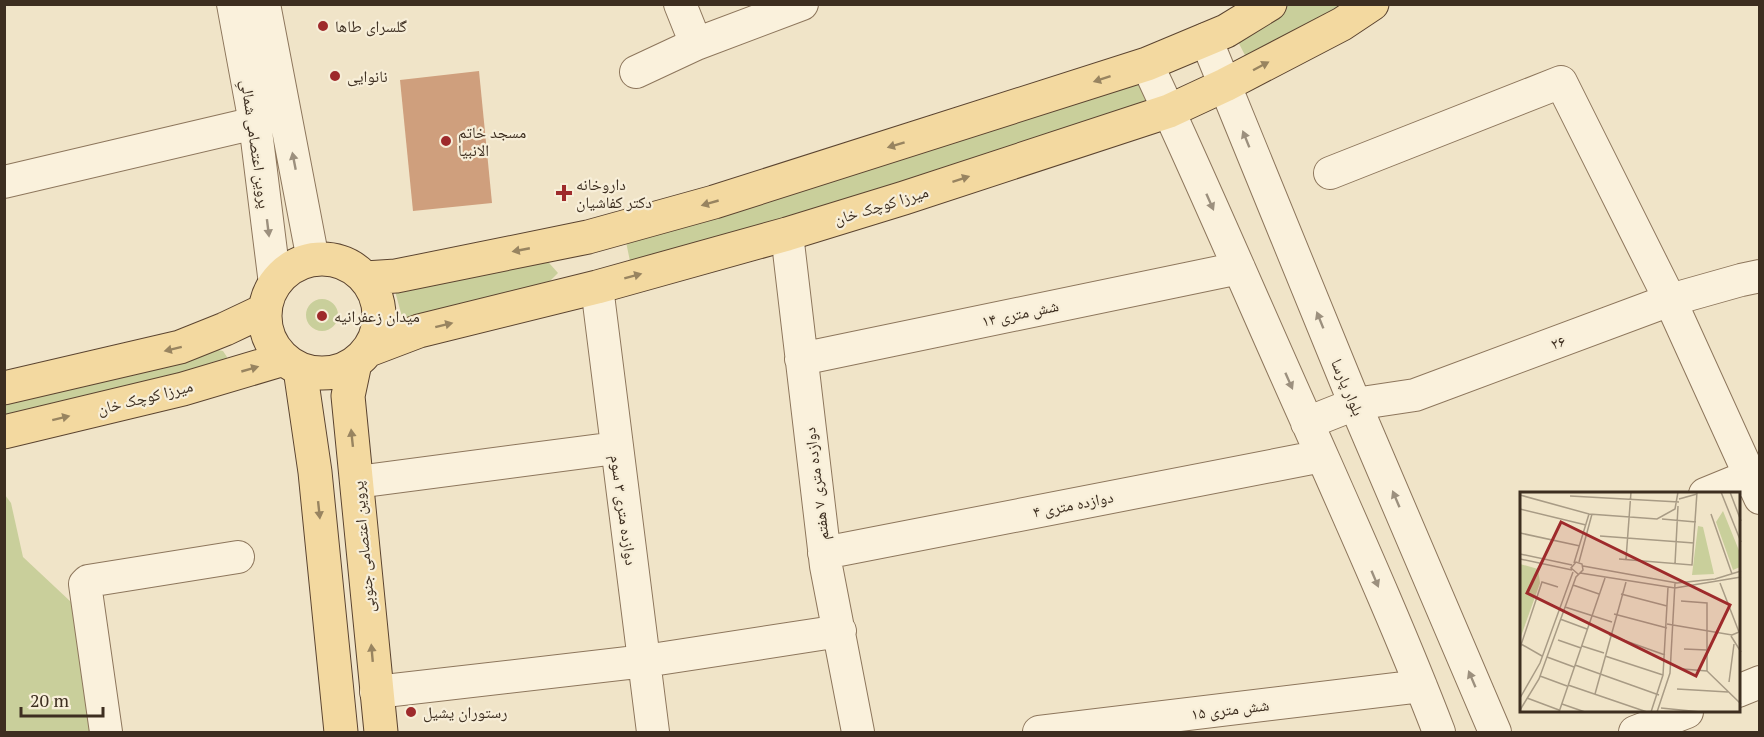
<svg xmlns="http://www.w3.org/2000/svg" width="1764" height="737" font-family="'PT Serif','Noto Naskh Arabic',serif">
<rect width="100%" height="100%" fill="#f0e4c8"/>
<path fill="#c9cf9b" d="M1270,5h74l-95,58 -18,-35z
M1137,68l20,37 -526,161 -6,-29z
M542,255l16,18 -19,19 -134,36 -10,-37z
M306 315a16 16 0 1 1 32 0a16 16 0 1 1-32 0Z
M213,349l10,2 4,6 -5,12 -217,55v-24z
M5,495l6,8 12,54 48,45 19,130h-85z"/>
<path fill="#cf9f7d" d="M479,71l13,132 -79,8 -13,-131z"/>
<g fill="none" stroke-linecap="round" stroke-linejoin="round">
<defs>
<path id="minor" d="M233,4l22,119 20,161
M264,4l49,256
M680,4l16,40
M1206,39l149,365 140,328
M1147,64c56,119 107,240 161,360 45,102 91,204 131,308
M636,72l60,-28 106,-40
M1330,173l231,-91 109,218 90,198
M4,182l251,-59
M787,234l39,332 32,166
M597,287l56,445
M801,359l438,-91
M1307,423l48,-19 60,-9 255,-95 71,-20 19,-4
M357,482l259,-34
M1705,494l44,-18
M824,553l498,-97
M1738,691l22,-9
M376,692l269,-31 195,-30
M106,732l-21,-148 3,-3 150,-24
M1039,732l382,-46
M1635,732l52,-20"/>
<path id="major" d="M265 316a57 57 0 1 1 114 0a57 57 0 1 1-114 0Z
M365,278l31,-2 192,-39 126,-35 433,-138 79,-33 44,-27
M369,350l50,-19 178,-44 190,-53 117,-36 265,-87 56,-26 117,-61 30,-20
M355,363l-7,33 33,336
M300,369l15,103 26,260
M4,388l176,-41 45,-18 40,-19
M4,432l179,-43 101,-30"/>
</defs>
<use href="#minor" stroke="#8d765c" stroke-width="34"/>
<use href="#major" stroke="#5b4430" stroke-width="35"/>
<use href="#minor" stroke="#faf1dc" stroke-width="32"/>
<use href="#major" stroke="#f3d9a0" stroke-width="33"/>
</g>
<defs><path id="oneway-solid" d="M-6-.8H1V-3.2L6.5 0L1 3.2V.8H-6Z" transform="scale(1.5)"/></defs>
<g fill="#988460">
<use href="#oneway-solid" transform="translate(1261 66) rotate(-28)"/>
<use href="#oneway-solid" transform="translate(1102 79) rotate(162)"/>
<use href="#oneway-solid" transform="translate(896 145) rotate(163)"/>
<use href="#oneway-solid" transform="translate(961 179) rotate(-18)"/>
<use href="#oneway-solid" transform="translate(710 203) rotate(164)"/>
<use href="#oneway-solid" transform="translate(521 250) rotate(169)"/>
<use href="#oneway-solid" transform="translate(633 276) rotate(-15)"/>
<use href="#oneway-solid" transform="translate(444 325) rotate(-14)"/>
<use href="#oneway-solid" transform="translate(173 349) rotate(166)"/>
<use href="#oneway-solid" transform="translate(250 369) rotate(-16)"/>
<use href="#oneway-solid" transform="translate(61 418) rotate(-14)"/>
<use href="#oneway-solid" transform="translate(352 438) rotate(-96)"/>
<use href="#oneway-solid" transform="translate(319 510) rotate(84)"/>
<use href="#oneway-solid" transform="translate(372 653) rotate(-95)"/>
</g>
<g fill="#9c907e">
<use href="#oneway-solid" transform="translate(1246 139) rotate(-112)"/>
<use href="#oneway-solid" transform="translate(294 161) rotate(-101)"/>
<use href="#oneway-solid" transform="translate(1210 202) rotate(66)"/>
<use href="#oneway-solid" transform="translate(268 228) rotate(83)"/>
<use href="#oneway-solid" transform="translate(1320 320) rotate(-112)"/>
<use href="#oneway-solid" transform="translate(1289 381) rotate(66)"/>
<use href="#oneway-solid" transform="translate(1396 499) rotate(-113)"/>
<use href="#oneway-solid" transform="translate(1375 579) rotate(67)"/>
<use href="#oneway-solid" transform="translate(1472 679) rotate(-113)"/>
</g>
<g fill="#9e2a2b" stroke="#f7eed8" stroke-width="2">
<circle cx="323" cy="26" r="6"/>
<circle cx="335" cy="76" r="6"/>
<circle cx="446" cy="141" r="6"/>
<path d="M561 184h6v6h6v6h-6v6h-6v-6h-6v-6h6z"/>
<circle cx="322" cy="316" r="6"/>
<circle cx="411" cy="712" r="6"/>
</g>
<g text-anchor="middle" stroke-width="4.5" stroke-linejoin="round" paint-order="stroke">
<g font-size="16" fill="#3d2e20" stroke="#f7eed8" text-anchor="start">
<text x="335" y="32">گلسرای طاها</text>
<text x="347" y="82">نانوایی</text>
<text x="458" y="138">مسجد خاتم<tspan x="458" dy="18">الانبیا</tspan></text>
<text x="576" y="190">داروخانه<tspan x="576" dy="18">دکتر کفاشیان</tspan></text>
<text x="334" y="322">میدان زعفرانیه</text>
<text x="423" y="718">رستوران یشیل</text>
</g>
<g font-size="16" fill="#3d2e20" stroke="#f7eed8">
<text transform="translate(256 144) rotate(82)" y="6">پروین اعتصامی شمالیِ</text>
<text transform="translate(881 205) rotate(-17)" y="6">میرزا کوچک خان</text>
<text transform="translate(1020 313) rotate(-12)" y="6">شش متری ۱۴</text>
<text transform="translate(1558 342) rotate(-20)" y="6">۲۶</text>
<text transform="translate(1348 387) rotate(67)" y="6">بلوار پارسا</text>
<text transform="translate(145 397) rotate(-14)" y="6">میرزا کوچک خان</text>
<text transform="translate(816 484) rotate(-97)" y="6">دوازده متری ۷ هفتم</text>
<text transform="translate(1073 504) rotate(-11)" y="6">دوازده متری ۴</text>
<text transform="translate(624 510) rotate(82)" y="6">دوازده متری ۳ سوم</text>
<text transform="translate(363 547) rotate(-95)" y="6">پروین اعتصامی جنوبی</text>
<text transform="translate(1230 709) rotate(-7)" y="6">شش متری ۱۵</text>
</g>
</g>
<g transform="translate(1520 492)">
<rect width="220" height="220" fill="#f0e4c8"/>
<path d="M203,19l17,42v14l-7,3 -17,-48zM178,34l5,1 11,47 -22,1zM0,72l18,5 2,14 -20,56z" fill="#c9cf9b"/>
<path fill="none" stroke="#a89b85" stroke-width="1.5" d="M201,0l20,50M210,0l11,29M0,3l69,19 68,5 18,-10 3,-17M50,4l109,6M159,7l18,-5M0,17l66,16M191,22l21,60M142,27l34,3M0,41l60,13M80,44l94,7M0,62l52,11M0,67l52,11M99,67l73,6 5,-73M106,67l5,-67M59,70l13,-48M54,71l15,-49M155,72l3,-58M63,74l94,17 38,-4 26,-8M60,81l95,15 66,-11M200,91l19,49M53,93l26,9M101,102l46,12M161,109l26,2v68l34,33M45,115l47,15M94,122l53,14M40,127l27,10M147,132l65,11 7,-3M89,143l56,20M211,144l10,16M38,148l23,8M1,152l21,12M62,154l22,7M0,156l22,-66 16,5M164,157l23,1M85,164l58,19M27,165l27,10M55,173l84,30M163,177l24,2M20,184l27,10M209,190l5,-38M48,193l79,27M157,197l51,3M75,202l31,-112M0,206l20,-35 33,-91M7,206l32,12M42,212l23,8M141,216l40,4M0,218l19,-31 37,-102 7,-7 -1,-6 -6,-2 -5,6 7,6M39,220l46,-134M131,220l12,-37 5,-88M137,220l13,-39 5,-90"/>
<path fill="#9e2a2b" fill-opacity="0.15" stroke="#9e2a2b" stroke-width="3" d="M41,30l169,83 -34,71 -169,-83z"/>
<rect width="220" height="220" fill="none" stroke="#3d2e20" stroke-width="3"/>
</g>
<rect width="1764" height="737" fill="none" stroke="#3d2e20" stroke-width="12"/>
<path d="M21 707v9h82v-9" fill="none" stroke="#3d2e20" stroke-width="3"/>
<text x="30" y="707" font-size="18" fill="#3d2e20" stroke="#f7eed8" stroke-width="4.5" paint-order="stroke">20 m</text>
</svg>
